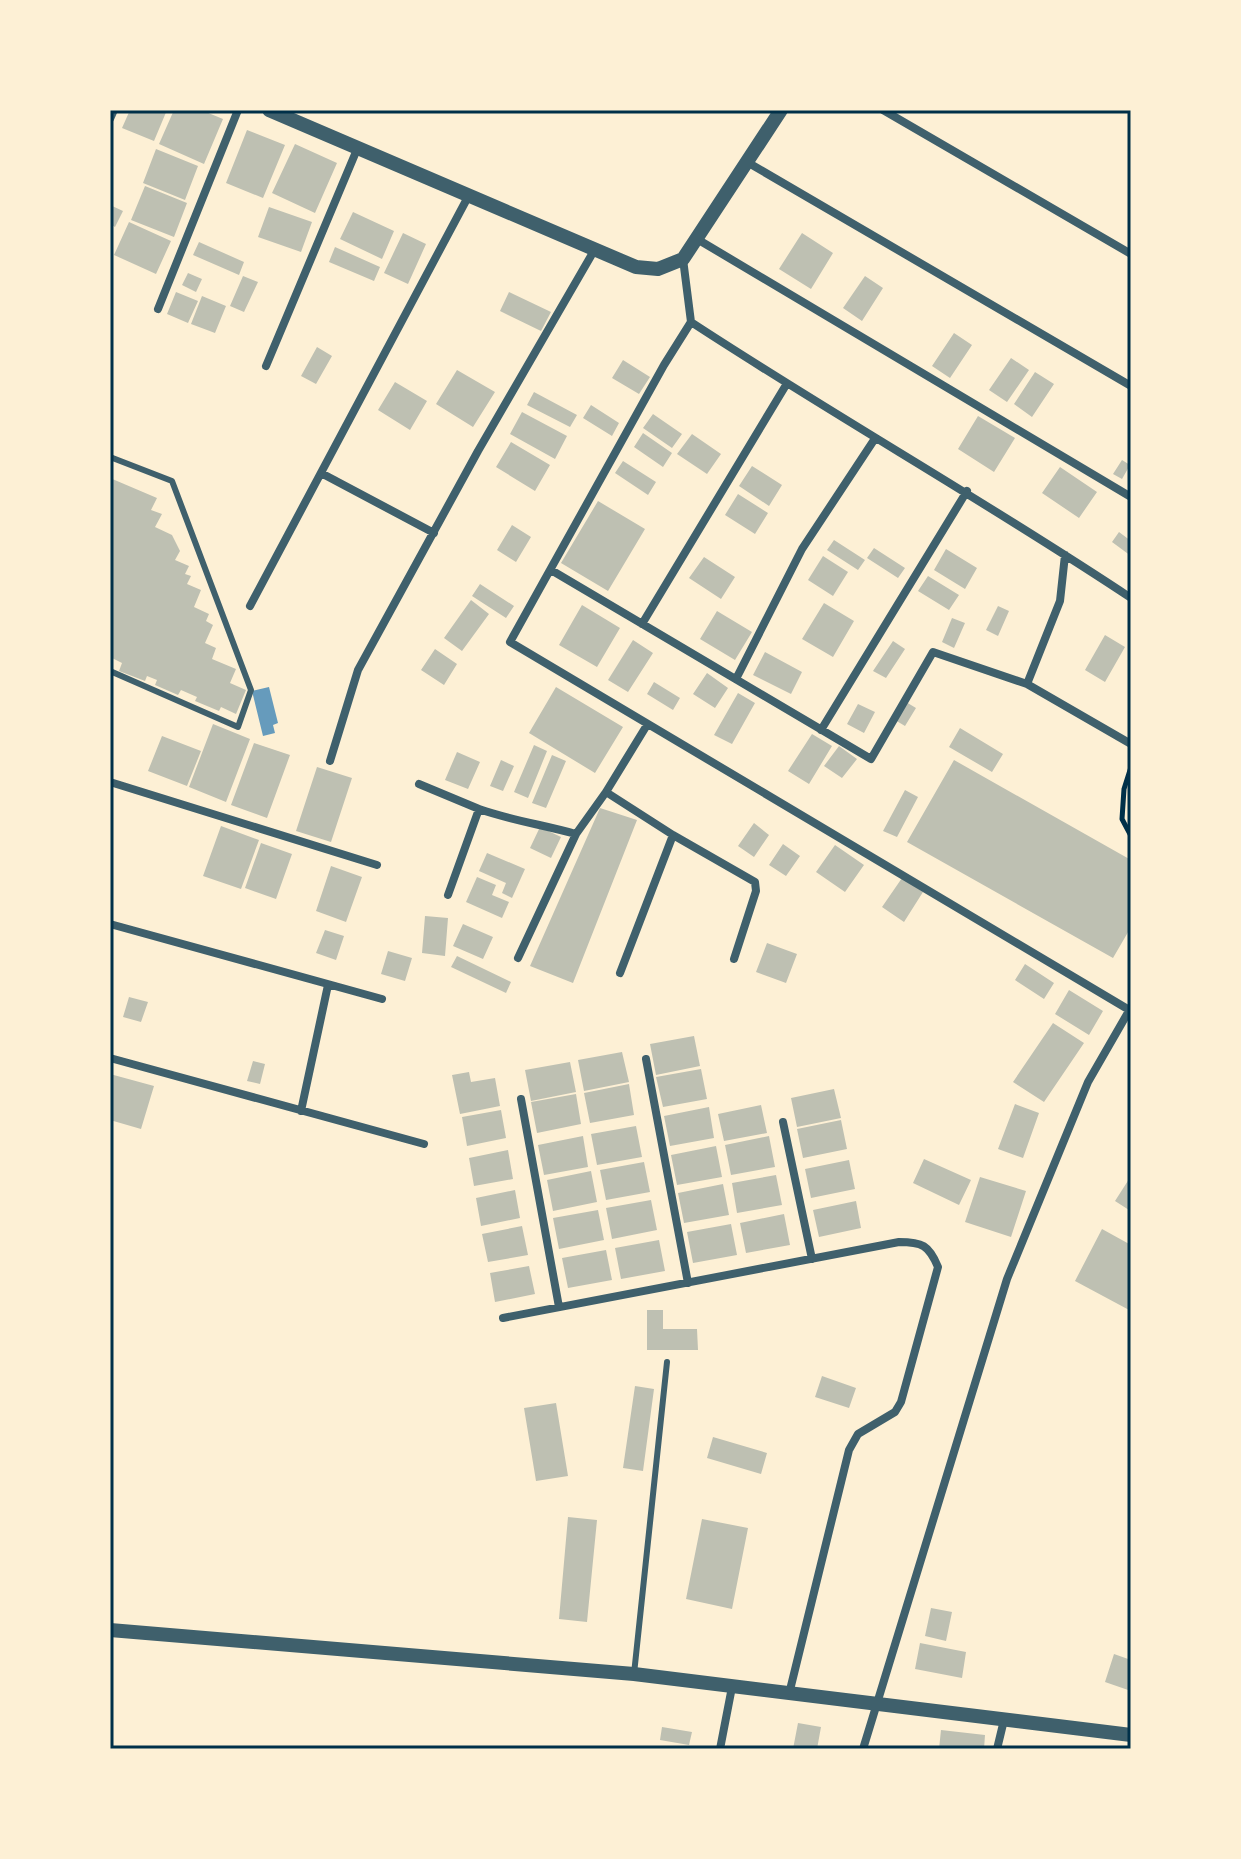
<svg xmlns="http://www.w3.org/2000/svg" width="1241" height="1859" font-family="Lora,serif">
<rect width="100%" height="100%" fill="#fdf0d5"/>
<path fill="#669bbc" d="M269,687l9,36 -5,2 2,8 -12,3 -11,-45z"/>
<path fill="#bec0b2" d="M130,110h37l-13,31 -32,-13z
M174,110h27l22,9 -19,45 -45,-20z
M247,130l38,15 -22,53 -37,-15z
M295,144l42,19 -22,50 -43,-20z
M156,149l42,17 -13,34 -42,-17z
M145,186l42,17 -13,34 -43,-17z
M110,205l13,6 -8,16 -5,-3z
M269,207l43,15 -11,30 -43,-15z
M353,212l41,19 -12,28 -42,-20z
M129,222l42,19 -15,33 -42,-19z
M403,233l23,11 -18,40 -24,-11z
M802,233l31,20 -22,36 -32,-20z
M199,242l45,20 -5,13 -46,-20z
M335,247l45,20 -6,14 -45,-19z
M188,273l14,6 -6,13 -14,-7z
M243,276l15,6 -14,30 -14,-6z
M865,276l18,12 -21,33 -19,-13z
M176,292l22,9 -10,22 -21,-9z
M509,292l42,20 -10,19 -41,-20z
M202,296l24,10 -11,27 -24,-9z
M954,333l18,12 -22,33 -18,-12z
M317,347l15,9 -16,28 -15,-8z
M1011,358l18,12 -22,32 -18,-12z
M623,360l27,17 -11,17 -27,-16z
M457,370l38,22 -22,35 -37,-23z
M1035,372l19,12 -22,33 -18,-13z
M395,382l32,19 -17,29 -32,-20z
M534,392l43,23 -7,12 -43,-22z
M591,405l28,18 -7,13 -29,-18z
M522,412l45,24 -12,23 -45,-25z
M653,414l29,20 -10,14 -29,-20z
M978,416l37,22 -21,34 -36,-23z
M643,433l29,20 -9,14 -29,-20z
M692,434l29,20 -14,20 -30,-20z
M511,442l39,23 -15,26 -39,-24z
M1122,460l8,5 -8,14 -9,-5z
M623,461l33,21 -8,13 -33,-22z
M752,466l30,19 -13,21 -30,-20z
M1060,467l37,25 -18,26 -37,-25z
M110,478l47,20 -6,12 11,4 -7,13 17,8 8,16 -5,9 14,6 -4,8 6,2 -4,8 14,6 -7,17 15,7 -3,7 7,4 -8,18 11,5 -4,11 24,10 -6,14 16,7 -10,24 -15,-7 -2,4 -24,-10 2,-4 -16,-7 -3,5 -23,-10 2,-5 -10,-4 -2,5 -26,-10 3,-8 -12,-6z
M738,494l30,19 -13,21 -30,-19z
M598,501l47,28 -37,62 -47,-28z
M512,525l19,12 -15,25 -19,-12z
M1119,532l12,9v15l-19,-14z
M834,540l31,20 -7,10 -31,-20z
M874,548l31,20 -7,10 -31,-20z
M946,549l31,19 -12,21 -31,-19z
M823,556l25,16 -15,24 -25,-16z
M704,557l31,20 -14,22 -32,-21z
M928,576l31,19 -10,15 -31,-19z
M480,584l34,22 -8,12 -34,-22z
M471,600l18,14 -27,37 -18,-13z
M824,603l30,18 -21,36 -31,-18z
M582,605l38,23 -23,39 -38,-22z
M998,606l11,5 -11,25 -12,-6z
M717,611l35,21 -17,28 -35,-21z
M952,618l13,5 -11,25 -12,-6z
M1105,635l20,12 -20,35 -20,-12z
M633,640l20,13 -25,39 -20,-12z
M893,641l12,8 -19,29 -13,-7z
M435,649l22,15 -13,21 -23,-15z
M765,652l37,20 -11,22 -38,-19z
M707,673l21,15 -13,20 -22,-14z
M654,682l26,16 -7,12 -26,-16z
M556,687l67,40 -28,46 -66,-40z
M738,693l17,10 -23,41 -18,-9z
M906,702l10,6 -11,18 -10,-6z
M858,704l17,8 -11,21 -17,-9z
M213,724l37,15 -24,63 -37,-15z
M960,728l43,26 -11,18 -43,-25z
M812,734l20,12 -23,38 -21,-13z
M162,736l39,15 -14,35 -39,-15z
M254,743l36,12 -23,63 -36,-13z
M534,745l13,6 -19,47 -14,-6z
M839,746l18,13 -15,19 -18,-12z
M457,752l23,10 -12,27 -23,-9z
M552,755l14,6 -20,47 -14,-5z
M501,760l13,6 -11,25 -13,-5z
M954,760l177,100v67l-18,31 -206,-116z
M317,767l35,11 -21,64 -35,-11z
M905,790l13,7 -21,40 -14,-6z
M600,808l37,12 -64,163 -43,-17z
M754,823l15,12 -15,22 -16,-11z
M221,826l38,14 -18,49 -38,-13z
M540,827l21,10 -10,21 -21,-10z
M261,843l31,11 -16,45 -31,-11z
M783,844l17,12 -14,20 -17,-11z
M835,845l29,20 -19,27 -29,-20z
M487,853l38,16 -13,29 -10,-5 4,-10 -27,-12z
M331,866l31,11 -16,45 -30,-11z
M477,877l19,8 -4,10 17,7 -7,16 -36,-16z
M902,878l21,14 -19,30 -22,-15z
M425,916l23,2 -3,38 -23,-3z
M463,924l30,13 -10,22 -30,-13z
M325,930l19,6 -8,24 -20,-7z
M767,943l30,11 -11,29 -30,-11z
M388,951l24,7 -7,23 -24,-7z
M457,956l54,26 -5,11 -55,-26z
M1025,964l29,19 -10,16 -29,-19z
M1069,990l34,21 -14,24 -34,-21z
M129,997l19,5 -7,20 -18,-5z
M1053,1023l31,20 -40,59 -31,-20z
M694,1036l6,30 -44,9 -6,-31z
M622,1052l7,30 -45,9 -6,-31z
M253,1061l12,3 -5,20 -13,-3z
M570,1062l6,30 -45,9 -6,-31z
M701,1069l6,30 -44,8 -7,-30z
M469,1072l2,10 24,-4 5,28 -40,8 -8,-39z
M110,1074l44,12 -13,43 -31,-9z
M629,1084l5,31 -44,8 -6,-30z
M834,1089l7,29 -44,9 -6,-29z
M576,1094l5,30 -44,9 -6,-31z
M1015,1104l24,9 -16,45 -25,-9z
M761,1105l6,28 -43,8 -6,-27z
M709,1107l5,31 -44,8 -6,-30z
M501,1110l5,28 -39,8 -5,-29z
M841,1120l6,29 -44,9 -6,-29z
M636,1126l6,31 -45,8 -6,-31z
M583,1136l5,31 -44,8 -6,-30z
M769,1136l6,31 -44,8 -6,-30z
M716,1146l6,31 -45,8 -6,-30z
M508,1150l5,29 -39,7 -5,-28z
M924,1159l47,21 -12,25 -46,-22z
M849,1160l6,29 -44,9 -6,-29z
M644,1162l6,30 -44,8 -6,-30z
M591,1171l6,31 -44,9 -6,-31z
M776,1175l6,30 -45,8 -5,-30z
M1131,1176v31l-2,3 -14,-9z
M980,1177l46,14 -15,46 -46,-15z
M723,1184l6,31 -45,8 -6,-30z
M515,1190l5,28 -39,8 -5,-28z
M651,1200l6,30 -45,9 -6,-31z
M856,1201l5,27 -42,9 -6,-27z
M598,1210l6,30 -45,9 -6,-31z
M784,1214l6,31 -44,8 -6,-30z
M731,1224l6,31 -44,8 -6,-31z
M522,1226l6,29 -40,7 -6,-28z
M1102,1229l29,16v66l-56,-30z
M659,1240l6,31 -44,8 -6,-31z
M606,1250l6,30 -44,8 -6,-30z
M529,1266l6,28 -40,8 -5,-29z
M647,1310h16v19h34l1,21h-51z
M822,1376l34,12 -7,20 -34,-11z
M635,1386l19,3 -11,82 -20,-3z
M556,1403l12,73 -32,5 -12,-73z
M713,1437l54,16 -6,21 -54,-16z
M568,1517l29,3 -10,102 -28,-3z
M702,1519l46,9 -16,81 -46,-10z
M931,1608l21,4 -6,29 -21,-5z
M920,1643l46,9 -4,26 -47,-9z
M1114,1654l17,6v31l-26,-9z
M798,1723l23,4 -4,22h-24z
M662,1727l30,5 -3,13 -29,-5z
M941,1730l44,5 -1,14h-45z"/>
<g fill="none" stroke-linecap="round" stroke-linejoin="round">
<path stroke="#003049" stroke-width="5" d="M1131,767l-7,22 -2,30 9,17"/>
<path stroke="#3f606c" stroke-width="6" d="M110,457l62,24 79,209 -13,37 -128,-56
M634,1674l33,-312"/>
<path stroke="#3f606c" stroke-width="8" d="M883,110l248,144
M110,119l4,-9
M747,162l384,224
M697,239l434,258
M683,259l8,63c145,95 296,180 440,276
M158,309l80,-199
M691,322l-27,43 -154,277 621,369
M266,366l92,-219
M321,473l113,60
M1065,555l-5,46 -33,83 104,60
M551,570l320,189 62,-107 94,32
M250,606l219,-411
M642,624l144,-239
M736,679l66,-130 72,-109
M821,730l146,-239
M330,761l28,-91 120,-219 117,-202
M110,782l267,83
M419,784l60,25
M606,792l67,43 82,47 1,9 -22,68
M448,895l31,-86c31,11 65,16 97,25
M110,924l272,75
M518,958l58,-124 30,-42 41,-67
M620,973l53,-138
M110,1058l314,86
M646,1059l42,224
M521,1099l38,208
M301,1111l27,-126
M783,1122l29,137
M503,1318l396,-76c23,0 30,3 39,25l-37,135 -6,10 -37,22 -9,16 -60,244
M720,1749l12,-62
M863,1749l144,-470 81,-197 42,-73
M997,1749l7,-29"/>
<path stroke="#3f606c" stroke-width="14" d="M269,110l367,157 22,2 25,-10 98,-149
M110,1630l524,44 497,61"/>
</g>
<rect width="1241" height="1859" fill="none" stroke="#fdf0d5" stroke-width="224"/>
<rect x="112" y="112" width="1017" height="1635" fill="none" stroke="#003049" stroke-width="3"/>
</svg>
